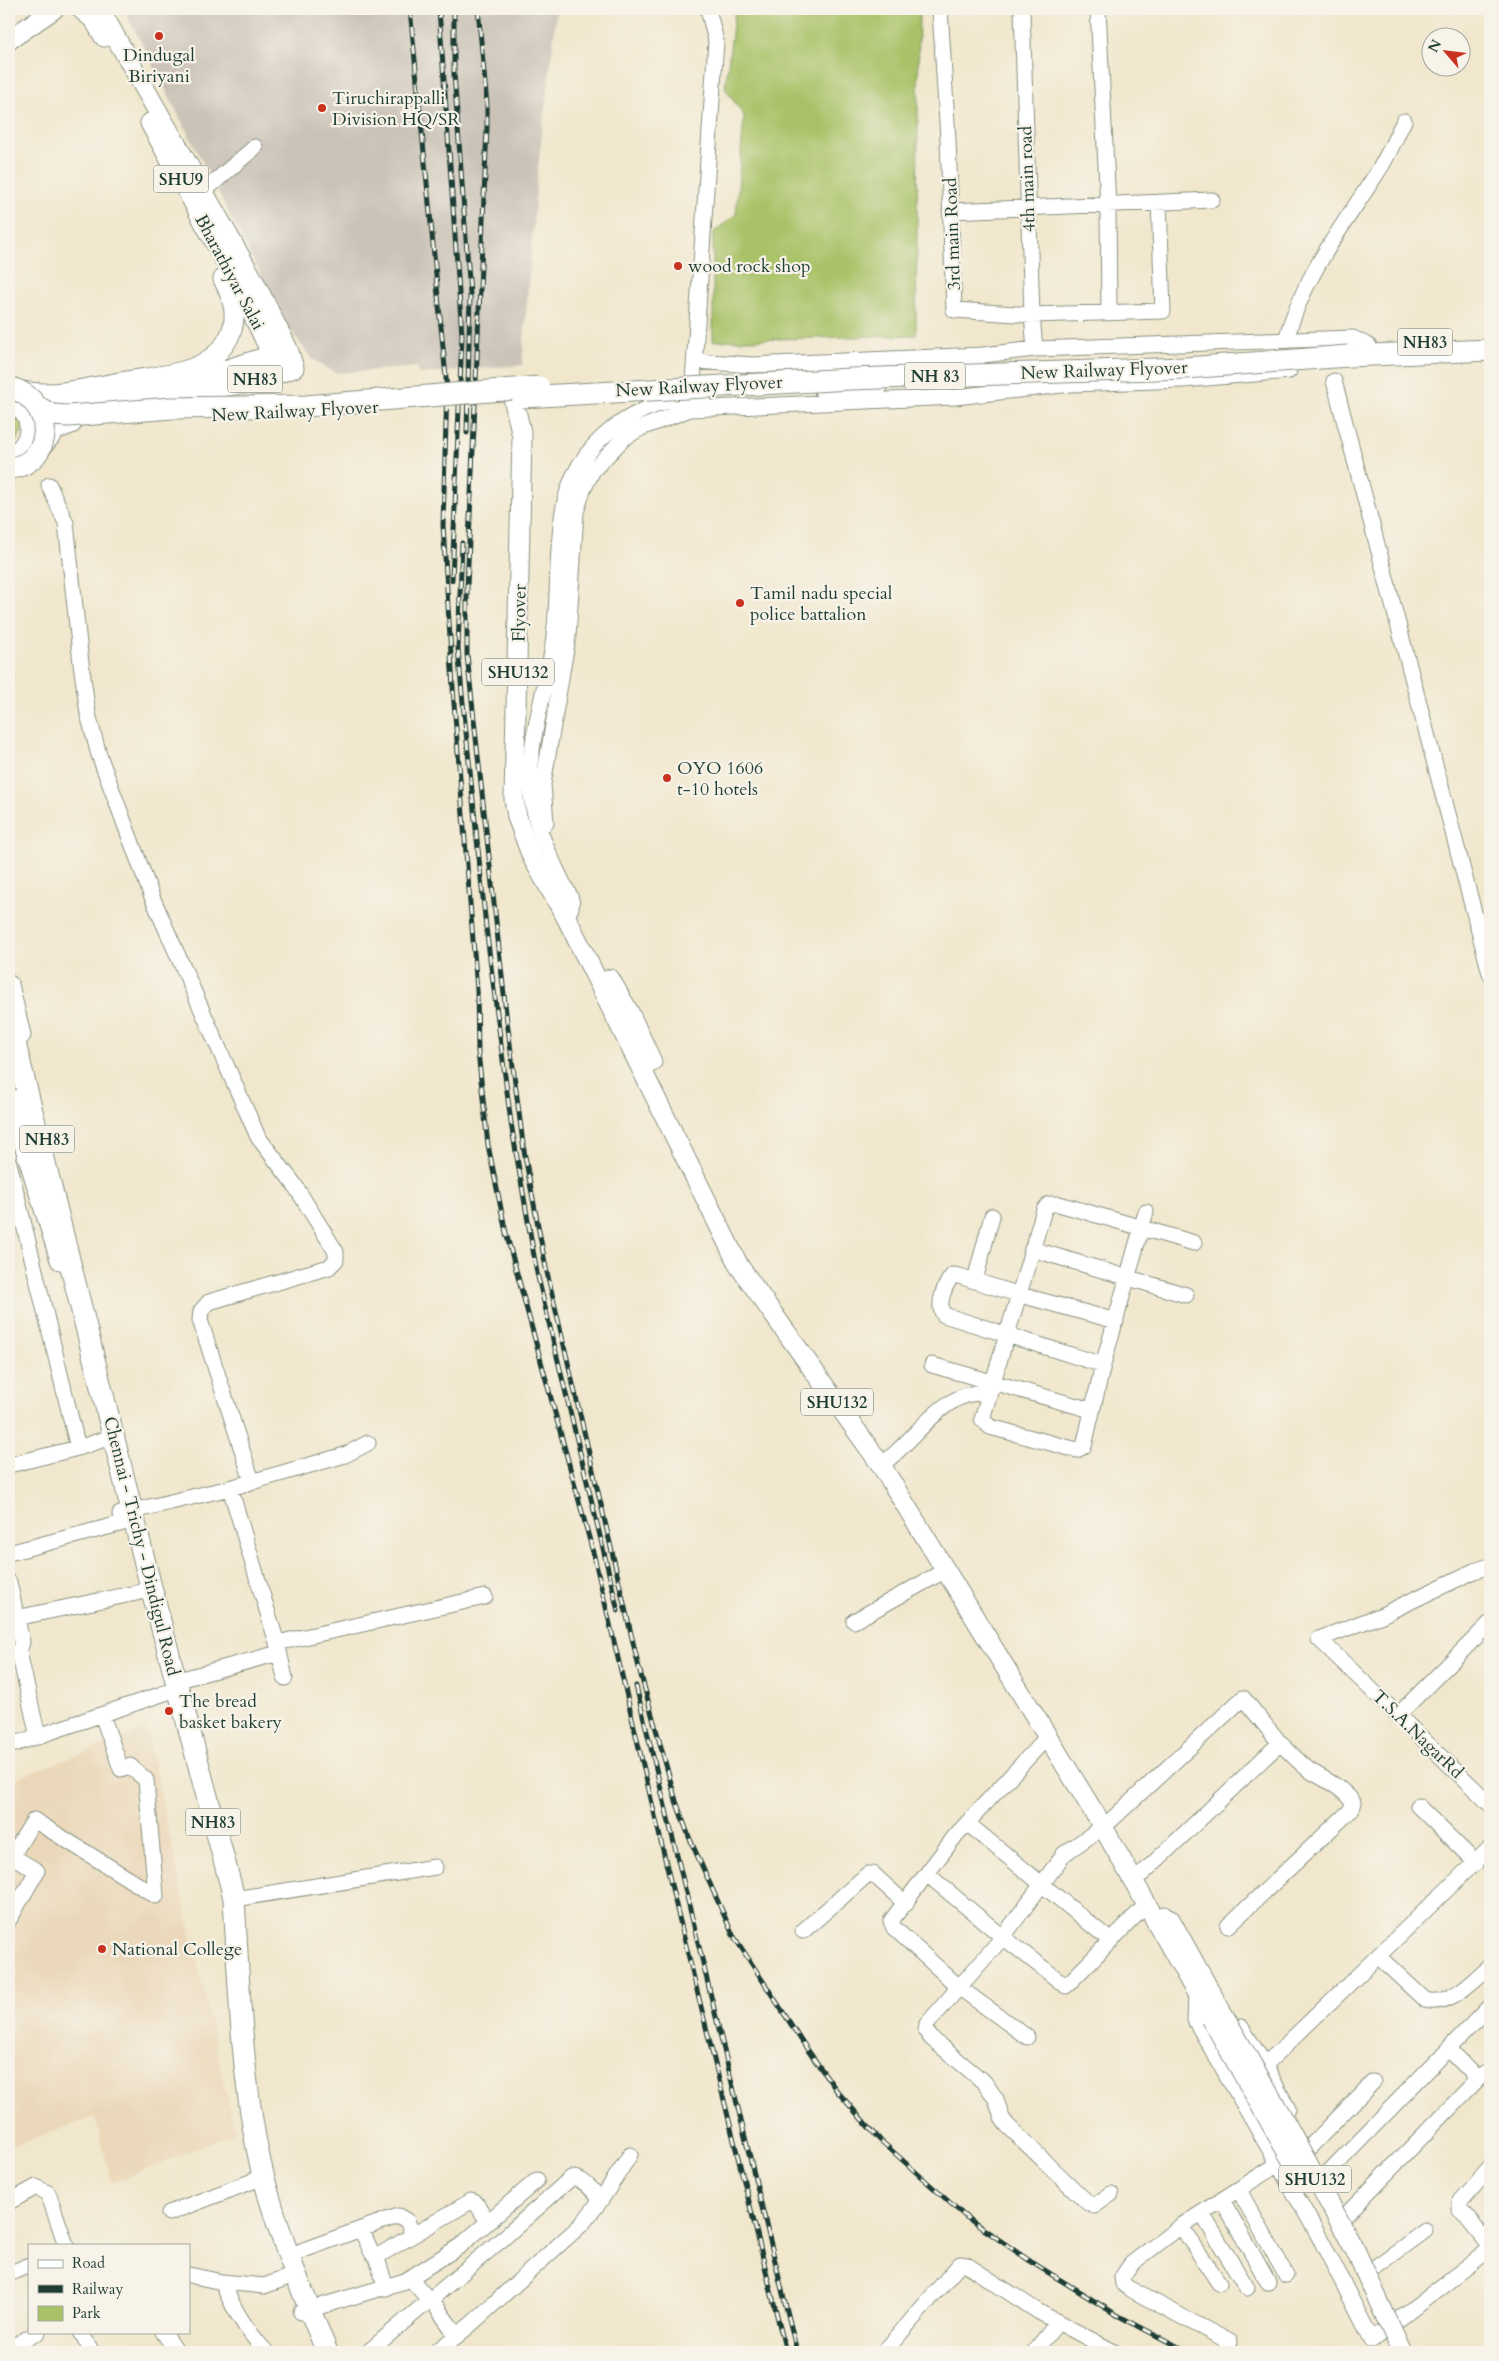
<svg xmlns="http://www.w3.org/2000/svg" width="1499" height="2361" font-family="Cardo,serif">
<rect width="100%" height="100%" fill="#f7f3e8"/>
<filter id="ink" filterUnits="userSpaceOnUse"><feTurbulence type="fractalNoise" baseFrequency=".02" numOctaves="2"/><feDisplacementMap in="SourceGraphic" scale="10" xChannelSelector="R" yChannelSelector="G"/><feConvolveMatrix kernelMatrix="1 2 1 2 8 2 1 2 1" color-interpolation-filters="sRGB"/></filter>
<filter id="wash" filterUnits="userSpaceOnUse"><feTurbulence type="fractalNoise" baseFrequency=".0096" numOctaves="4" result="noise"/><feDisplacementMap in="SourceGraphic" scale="20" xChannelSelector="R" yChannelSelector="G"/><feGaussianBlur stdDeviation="1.12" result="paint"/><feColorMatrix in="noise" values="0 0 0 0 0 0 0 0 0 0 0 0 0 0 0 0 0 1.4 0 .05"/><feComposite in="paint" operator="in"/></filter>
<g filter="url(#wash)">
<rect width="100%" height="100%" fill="#f1e7cd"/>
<path fill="#ebd8ba" d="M146,1729l89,404 -123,50 -17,-66 -86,30v-366z"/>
<path fill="#cbc3b8" d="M124,9h433l-20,167 -15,189 -103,9 -2,-7 -81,6 -24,-14 -25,-33z"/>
<path fill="#a9c268" stroke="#64804e" d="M735,9h184l-3,326 -203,6v-108l23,-19 8,-98 -19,-28z
M9,407l17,19 -17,25z"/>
</g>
<g filter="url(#ink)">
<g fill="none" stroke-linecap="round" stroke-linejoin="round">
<defs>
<path id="minor" d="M940,9l8,130 6,171 78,5 131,-4 -4,-109
M1022,9l10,306 3,34
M1098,9l10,196 1,108
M204,191l51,-44
M950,211l262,-11
M1286,340c16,-62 57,-114 91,-167 11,-16 18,-35 27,-52
M695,361l58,4 230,-10
M952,375l31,-20 52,-6 318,-11 16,8
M1334,381l156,592
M822,391l57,-3
M692,397l24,-356 -8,-32
M49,485l17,38 15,140 7,51 11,41 53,142 106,240 36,47 42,68v8l-7,7 -120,35 -8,9 -1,9 52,161
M546,823l-3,-39 25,-147 8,-125 7,-22 10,-20 31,-32 17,-10 49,-19 265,-12 116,-13 112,-4 106,-9
M566,917c4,-6 7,-11 5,-18 -2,-7 -7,-13 -10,-20 -12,-25 -24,-50 -29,-78 -8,-46 12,-104 20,-150 8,-46 3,-93 11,-140 11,-69 74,-112 141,-115
M9,1163l69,285
M1146,1212l-5,17 -38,136 -19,81 -7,4 -87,-23 -8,-8 62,-209 5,-6h10l135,39
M1032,1249l154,46
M975,1280l17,-64
M932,1365l159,45
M1103,1365l-159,-50c-8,-10 1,-31 9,-40l6,1 58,18 99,27
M9,1465l69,-17 36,-12
M881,1465c35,-24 62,-78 109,-72
M230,1488l47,155 8,35
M120,1514l110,-26 115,-33 23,-12
M9,1553l114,-30
M1490,1566l-16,5 -92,44 -63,24 171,165
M9,1582l13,60 -3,10 -9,3
M16,1618l125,-26
M854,1621l92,-51
M277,1643l208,-46
M19,1652l19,85
M175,1681l104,-28
M1398,1715l92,-92
M9,1746l159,-54
M1418,1806l58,57
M967,1823l144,118
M928,1875l75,62 63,49 82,-83
M234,1899l201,-32
M9,1920l28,-49 -25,-15 22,-36 122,76 -10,-116 -16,-14 -9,3 -19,-54
M1228,1926l123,-116 2,-8c-12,-15 -25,-21 -41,-30 -11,-7 -22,-20 -32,-29
M803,1931l65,-57h5l33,30
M1379,1957l46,43c25,7 47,-19 65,-34
M1196,1994l-1,26 83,144 -97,62 -50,38 -9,13 1,7 5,4 102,54
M1241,2027l24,38 23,44
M1027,2037l-67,-49 -66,-60 -3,-7 65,-86 92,-99
M1449,2049l25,26 5,3 11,-8
M1265,2065l225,-217
M1309,2148l64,-66
M1278,2164l43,76 51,100 118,-91
M1490,2168l-30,34v7l30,37
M1324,2177l166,-171
M1239,2190l47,85
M1111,2194l-17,12 -6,-3 -81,-78 -5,-7 -6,-19 -11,-16 -54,-45 -5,-7 1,-7 76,-87 61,-83 44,-31 135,-125 37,45 -138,131
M601,2200l29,-45
M1222,2200l46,82
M9,2202l27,-15 12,6 18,52
M169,2213l84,-32
M1202,2214l45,74
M1345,2216l134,-138
M1181,2226l38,57
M361,2229l37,-13 9,5 6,13
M290,2255l71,-26 11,24 4,2 5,-1 90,-53 5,2 12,19
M376,2255l10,33
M1370,2271l55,-40
M9,2274l20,-9
M189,2275l33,7 42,4 22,-8
M410,2278l19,22
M222,2282c13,30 23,46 44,70
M431,2299l26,37
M301,2312l104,-31 55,-35 77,-66
M81,2332l11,20
M163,2332l14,20
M9,2349l29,-17
M368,2352l139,-117 64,-57c12,-1 22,13 30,22l-19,24 -113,102 -33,26
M884,2352l76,-88 7,1 72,47 75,40
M1034,2352l24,-30"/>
<path id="major" d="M81,9l13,11 10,17
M9,40l45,-31
M150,123l91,167 31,65 7,18
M196,386l13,-11 75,-24
M511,389l11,47 -8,363 3,18 15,40 34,60 173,349 142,199 222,362 106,188
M22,391c34,6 65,-3 98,-9 37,-7 90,-6 109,-45 10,-20 4,-38 -6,-58
M12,403l34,5 18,-2 132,-20c31,5 69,-8 98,-18l-6,-19 -35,-70 -150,-264v-6
M9,456c25,-10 28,-43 2,-53
M610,979l20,35 22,48
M9,985l12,50
M9,1097l51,163
M1157,1922l2,-5 5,-1 6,3 50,90"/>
<path id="highway" d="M1348,356l142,-6
M39,449l16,-20 16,-6
M9,1019l142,568 80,299 3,13c5,83 7,168 23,249 14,70 43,138 70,204"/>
</defs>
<use href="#minor" stroke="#889280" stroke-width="17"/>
<use href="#major" stroke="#889280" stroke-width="21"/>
<use href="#highway" stroke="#889280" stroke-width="23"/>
<use href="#minor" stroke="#fff" stroke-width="15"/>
<use href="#major" stroke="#fff" stroke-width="19"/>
<use href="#highway" stroke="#fff" stroke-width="21"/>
<defs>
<path id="rail" d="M410,9l37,379 -4,137 11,178 23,287 1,62 10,93 18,88 88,323 80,341 112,455
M439,9l23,326 -10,245
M454,9v64l16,221 -3,139
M478,9l9,96v23l-20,459v68l39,358 18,138 22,117 93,400 37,133 13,36 44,98 74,114 30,42 43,49 86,77 67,46 84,52 71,37
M462,543l-4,105 4,45 24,234 25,196 26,150 81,338
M636,1686l161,666"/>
</defs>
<use href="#rail" stroke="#1f3d34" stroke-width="5"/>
<use href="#rail" stroke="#f7f3e8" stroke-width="3" stroke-dasharray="9" stroke-linecap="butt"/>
<defs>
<path id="major-bridge" d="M1220,2009l63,109 72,132 47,102
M1211,2018l89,157"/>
<path id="highway-bridge" d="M9,387c50,15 44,78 0,81
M522,397l329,-18 334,-11 163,-12
M40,408l12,7 17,1 103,-8 134,-2 233,-19"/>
</defs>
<use href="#major-bridge" stroke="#889280" stroke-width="21" stroke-linecap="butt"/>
<use href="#highway-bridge" stroke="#889280" stroke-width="23" stroke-linecap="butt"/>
<use href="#major-bridge" stroke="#fff" stroke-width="19"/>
<use href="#highway-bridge" stroke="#fff" stroke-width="21"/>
</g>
</g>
<g fill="#c8321e" stroke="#f7f3e8" stroke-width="2">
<circle cx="159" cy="36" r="5"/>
<circle cx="322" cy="108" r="5"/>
<circle cx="678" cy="266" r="5"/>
<circle cx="740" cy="603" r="5"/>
<circle cx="667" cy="778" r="5"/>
<circle cx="169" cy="1711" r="5"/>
<circle cx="102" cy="1949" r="5"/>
</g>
<g text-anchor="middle" stroke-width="4.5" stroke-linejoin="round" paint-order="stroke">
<g fill="#f7f3e8" stroke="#60746a" stroke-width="1">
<rect x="153.5" y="165.5" width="55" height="27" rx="4"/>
<rect x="1397.5" y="328.5" width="55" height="27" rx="4"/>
<rect x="905" y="362.5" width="60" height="27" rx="4"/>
<rect x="227.5" y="365.5" width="55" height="27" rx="4"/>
<rect x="482" y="658.5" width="72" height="27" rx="4"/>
<rect x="19.5" y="1125.5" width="55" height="27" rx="4"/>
<rect x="801" y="1388.5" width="72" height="27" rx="4"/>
<rect x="185.5" y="1808.5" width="55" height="27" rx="4"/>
<rect x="1279" y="2165.5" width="72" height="27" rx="4"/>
</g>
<g font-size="16" font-weight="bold" fill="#1f3d34">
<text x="181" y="185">SHU9</text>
<text x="1425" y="348">NH83</text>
<text x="935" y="382">NH 83</text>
<text x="255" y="385">NH83</text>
<text x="518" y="678">SHU132</text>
<text x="47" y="1145">NH83</text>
<text x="837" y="1408">SHU132</text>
<text x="213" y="1828">NH83</text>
<text x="1315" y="2185">SHU132</text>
</g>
<g font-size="18" fill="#1f3d34" stroke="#f7f3e8" text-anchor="start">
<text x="159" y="61" text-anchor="middle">Dindugal<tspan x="159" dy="21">Biriyani</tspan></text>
<text x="332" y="104">Tiruchirappalli<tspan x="332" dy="21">Division HQ/SR</tspan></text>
<text x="688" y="272">wood rock shop</text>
<text x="750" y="599">Tamil nadu special<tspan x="750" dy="21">police battalion</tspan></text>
<text x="677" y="774">OYO 1606<tspan x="677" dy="21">t-10 hotels</tspan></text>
<text x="179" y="1707">The bread<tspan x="179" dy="21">basket bakery</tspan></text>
<text x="112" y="1955">National College</text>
</g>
<g font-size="18" fill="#1f3d34" stroke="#f7f3e8">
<text transform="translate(1027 179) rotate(-92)" y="6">4th main road</text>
<text transform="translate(952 234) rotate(-92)" y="6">3rd main Road</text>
<text transform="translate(230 272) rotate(62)" y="6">Bharathiyar Salai</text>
<text transform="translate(1104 370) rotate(-2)" y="6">New Railway Flyover</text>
<text transform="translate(699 386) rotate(-3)" y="6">New Railway Flyover</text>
<text transform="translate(295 411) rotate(-3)" y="6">New Railway Flyover</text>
<text transform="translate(519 613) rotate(-89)" y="6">Flyover</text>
<text transform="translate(142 1546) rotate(76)" y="6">Chennai - Trichy - Dindigul Road</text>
<text transform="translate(1418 1734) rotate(44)" y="6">T.S.A.NagarRd</text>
</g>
</g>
<rect width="1499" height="2361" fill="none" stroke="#f7f3e8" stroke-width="30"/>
<rect x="28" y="2244" width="162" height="90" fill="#f7f3e8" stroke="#a1aaa0"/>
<rect x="38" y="2260" width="25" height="8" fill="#ffffff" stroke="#a1aaa0"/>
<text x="72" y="2268" font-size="15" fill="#1f3d34">Road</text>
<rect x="38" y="2285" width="25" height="8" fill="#1f3d34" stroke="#a1aaa0"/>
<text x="72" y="2294" font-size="15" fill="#1f3d34">Railway</text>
<rect x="38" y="2306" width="25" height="15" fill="#a9c268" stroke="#a1aaa0"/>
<text x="72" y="2318" font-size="15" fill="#1f3d34">Park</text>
<g transform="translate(1446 52) rotate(298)"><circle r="24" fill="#f7f3e8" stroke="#a1aaa0"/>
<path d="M0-4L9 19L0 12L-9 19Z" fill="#c8321e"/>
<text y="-8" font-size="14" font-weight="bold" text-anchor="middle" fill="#1f3d34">N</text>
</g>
</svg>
